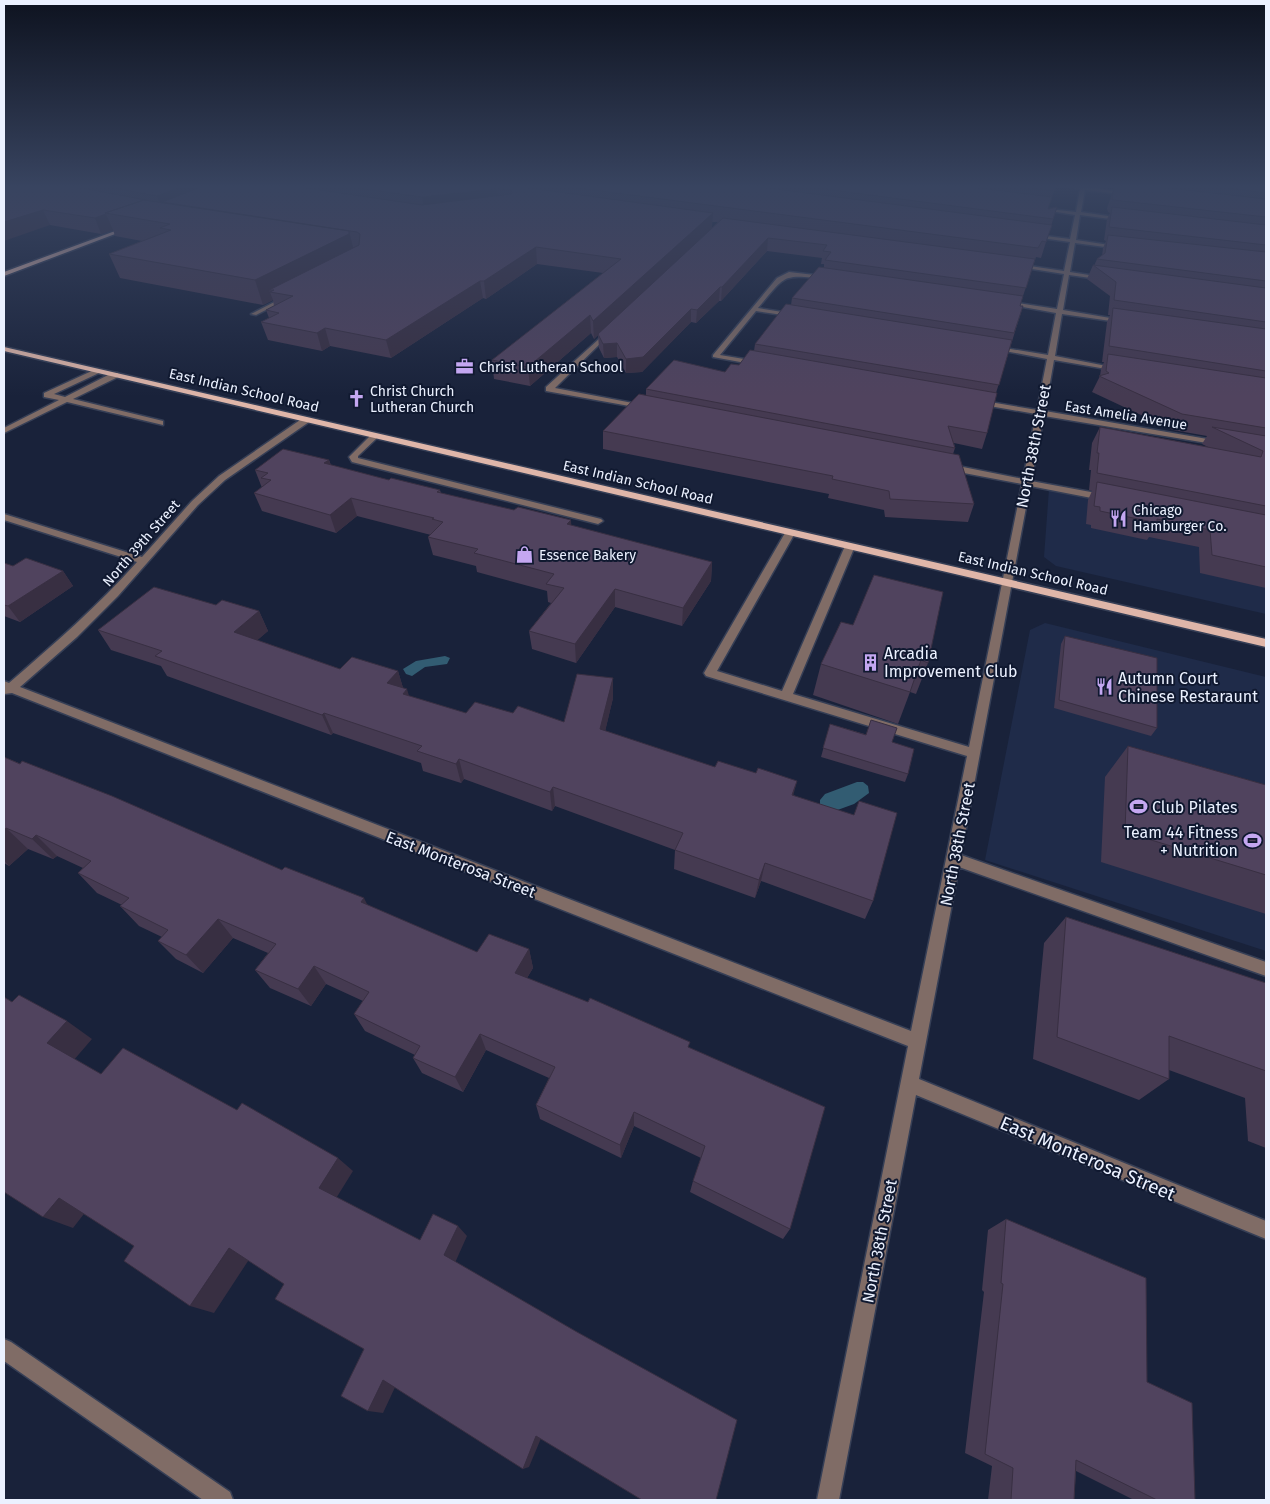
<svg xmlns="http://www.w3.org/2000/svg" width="1270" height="1504" font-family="'Fira Sans',sans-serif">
<rect width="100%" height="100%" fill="#19223a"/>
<path fill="#1f2b49" d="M1049,489l217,44v81l-210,-48 -12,-9z
M1045,623l221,54v274l-281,-91 45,-230z"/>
<path fill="#325c72" d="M445,656l5,2 -3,6 -22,3 -13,9 -6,-2 -3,-5 13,-8z
M857,782h6l5,4 1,7 -15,11 -22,8 -12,-6v-6l5,-6z"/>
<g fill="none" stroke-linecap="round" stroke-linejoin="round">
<defs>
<path id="minor" d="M1062,186h23l47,8 -2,1 -45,-5 -4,22 47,7 -3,2 -45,-6 -4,25 47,7 -3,2 -45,-6 -5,29 38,6 -3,2 -36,-5 -6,35 65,11 -3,2 -63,-9 -7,42 67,13 -4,2 -64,-11 -9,51 174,30 4,2 -4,2 -175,-29 -13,65 76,14 4,3 -4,3 -77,-15 -69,369 305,107v14l-307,-109 -40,212 347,142v18l-350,-144 -77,405h-22l91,-454 -896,-353 -8,1v-13l5,2c45,-39 89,-77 128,-121l-133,-42v-6l138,43 50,-56 27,-25 84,-58h6v4l-84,58 -27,25 -80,91 -41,41 -57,50 891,344 56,-275 -261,-80 -2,-3 81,-140 5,-3 5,3 -78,138 65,20 63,-145 2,-2h6l2,2 -62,148 176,53 53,-263 -74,-14 -4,-3 4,-3 75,15 13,-65 -58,-10 -4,-2 4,-2 59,10 10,-51 -58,-11 3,-2 56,9 8,-42 -55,-10 3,-2 53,8 7,-35 -51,-8 3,-2 48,7 6,-29 -43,-6 3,-2 40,5 5,-24 -37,-6 2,-1 36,4 4,-23z
M789,272l43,5 -3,2c-47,-4 -41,-7 -71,29l37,6 2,1v2l-41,-6 -36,44 42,7v4l-49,-9v-2l64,-77z
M286,296l5,1 -35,18 -5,-1z
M610,329l3,2 -1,1 -57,56 88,17h3v4l-100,-18v-4z
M96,369l4,2 -1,2 -45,21 11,3 47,-24h6v4l-45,22 90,22v4l-96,-23 -63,31v-5l55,-28 -15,-3v-4z
M372,434l7,2 -21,20v2l243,61 2,2 -5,3 -246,-62 -3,-5z
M4,1339l7,3 219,150 3,8h-30l-199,-139z"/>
<path id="major" d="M126,227l5,1 -127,48v-4z
M4,347l1262,292v8l-1262,-296z"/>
</defs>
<use href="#minor" stroke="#363f56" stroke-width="3"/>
<use href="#major" stroke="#363f56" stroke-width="3"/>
<use href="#minor" fill="#806c66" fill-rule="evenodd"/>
<use href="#major" fill="#dfb6a9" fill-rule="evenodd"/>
</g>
<path fill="#453a51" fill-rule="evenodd" d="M4,186h1052l-8,23 9,-2 -16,51 -5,-1 -13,39 -3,10h3l-27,87 -9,40 -5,16 -28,-6 1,5 -2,6 21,50 -6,18 -83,-5 -1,-7 -56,-12 1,-4 -226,-45v-18l43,-36v-6l79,-17 14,-7 15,-14 1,-7 36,-39 1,-7 32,-31v-3h-3l1,-6 -55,-7 -46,50h-2l-23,22 -5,-1 -49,50 -16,1 -9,-16 -13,1 -5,-10 -1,-13 -4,4 -3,-6 -61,53 -36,-7 -2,-19 111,-87 -66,-9 -51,35 -3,-1 -92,60 -61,-12 -8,5 -54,-11 -7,-18 8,-4 -3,-8 8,-4 -1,-6 -10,5 -143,-27 -11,-24 33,-13 -27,-5 -2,-6 -12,4 -51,-9zM712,222h6l-6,6z
M1114,186h152v402l-66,-15 -1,-26 -50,-10 -2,3 -56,-12v-3l-5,-1 2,-24 4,-9 -3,-1 2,-20h-2l3,-27 8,-16 108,20 -6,-3 5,-8 -34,-6 -81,-38 8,-16 1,-7 3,-7h-2l5,-40 3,-7h-2l2,-19 -23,-17 6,-14 1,1 3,-7 5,-3 1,-8 3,-7 -2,-1 3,-21 3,-6 -2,-1 -1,-4 7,-20z
M329,460l2,5 58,15 51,10 1,3 271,69 -1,19 -29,45 -67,-19 -39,56 -44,-14 -3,-18 22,-28 -3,-1 -1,-11 -70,-19 -1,-6 -43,-11 -5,-18 3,-2 -74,-19 -21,17 -74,-22 -8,-18 8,-5 -7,-18z
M4,563l9,3 50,5 10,15 -53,36 -16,-6z
M216,605l43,6 9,20 -11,9 83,29 58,2 5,17 6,8 57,17h47l51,9 49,-24 -8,33 189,64 79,106 -8,18 -104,-38 -6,17 -81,-29 1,-19 -120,-44 -3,5 -88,-32 -3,4 -38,-12 -2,-8 -88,-30 -2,2 -164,-59 -6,-10 -50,-16 -13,-20z
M841,622l87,41 -12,31 -6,-2 -12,32 -85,-29 8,-31z
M1065,636l92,92 -6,8 -97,-28 7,-64z
M830,724l62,18 16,32 -3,8 -84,-25z
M1128,746l138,39v129l-165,-52 4,-85z
M4,757l363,148 110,47 52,-3 4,19 -6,10 162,70 101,181 -7,10 -93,-47 3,-11 8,-23 -67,-32 -13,32 -81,-39 -4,-14 13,-27 -63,-28 -23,42 -41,-19 -9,-15 2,-3 -50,-24 -11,-17 9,-13 -37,-17 -15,22 -41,-18 -15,-18 13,-17 -35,-15 -30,35 -27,-14 -18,-18 4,-4 -23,-11 -19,-20 2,-1 -25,-12 -19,-20 5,-5 -26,-12 -4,3 -25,-10 -19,17 -5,-3z
M1066,917l200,66v165l-18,-7 -3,-43 -76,-28v9l-30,21 -106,-41 11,-116z
M1006,1219l141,163 48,118h-61l-58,-29 -2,29h-86l4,-34 -27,-13 19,-161 -2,-2 6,-60z"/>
<path fill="#382f42" d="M4,186h44l-44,14z
M183,186h46l-66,25 -6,-15z
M497,189l2,15 -74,8 -3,-15z
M43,210l7,15 -46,16v-19z
M713,213l-1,15 -118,111 -1,-18z
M106,214l7,16 -12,4 -6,-16z
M349,231l6,24 -86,35 4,10 -10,5 -8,-25z
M768,238l-1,13 -46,50 1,-14z
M536,247l1,17 -51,35 -2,-18z
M480,281l3,17 -92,60 -5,-18z
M720,287l-1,14 -23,22 1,-13z
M691,309v13l-49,50 -16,1v-14z
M590,315l1,18 -61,53 -2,-19z
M325,328l5,18 -8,5 -5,-18z
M617,343v14l-13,1 -1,-14z
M329,460l6,18 -11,-15z
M351,498l6,18 -21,17 -6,-18z
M571,520l1,18 -5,-14z
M712,562l-1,19 -29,45 1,-18z
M63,571l10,15 -53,36 -12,-16z
M615,589v18l-39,56 -1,-19z
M259,611l9,20 -24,21 -10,-20z
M398,671l6,20 -17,-8z
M613,678v20l-12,51 -1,-20z
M407,689l6,20 -10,-15z
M324,713l9,20 -2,2 -9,-20z
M459,759l5,20 -3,4 -5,-19z
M797,781l-5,19v-5z
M553,787l2,19 -3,5 -2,-19z
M6,828l22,21 -19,17 -5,-6v-29z
M36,835l21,21 -4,3 -21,-20z
M765,863l-4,18 -6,17 4,-18z
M364,898l10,20 -13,-16z
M218,919l15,19 -30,35 -17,-18z
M529,949l4,19 -14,23 -4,-18z
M314,966l12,18 -15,22 -13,-17z
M67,1021l25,18 -19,22 -26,-18z
M480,1034l6,16 -23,42 -8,-15z
M634,1112v14l-13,32 -1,-13z
M338,1158l15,13 -18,29 -16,-12z
M59,1198l28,12 -14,18 -30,-11z
M458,1226l9,10 -13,29 -10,-10z
M229,1248l21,10 -36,55 -24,-7z
M383,1380l14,3 -14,30 -15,-2z
M536,1436h6l-13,31 -6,2z"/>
<path fill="#50435e" stroke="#382f42" d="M13,186h58l75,14h-2l-39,13 1,1 -11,4 -52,-8 -39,12v-33z
M104,186h79l-26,10z
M204,186h89l129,19 89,-11 1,-2 -1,-2 -14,-1 -75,8 -80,-11h173l198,27 -120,108 -3,-6 -62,52 -36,-7 129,-101 -85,-12 -52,34h-4l-94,59 -61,-12 -8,5 -56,-11 18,-9 -13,-3 27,-14 -23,-4 4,-2h-5l90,-45 1,-11 -3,-2 -195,-30z
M562,186h191l299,39 -6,17 -4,-1 -4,7z
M801,186h162l89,11 -4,12 9,-2 -4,12z
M1016,186h40l-2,5z
M1115,186h36l115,13v18l-153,-17 -1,-4z
M1210,186h56v7z
M144,200l205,31v3l-94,46 -146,-26 62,-24 -11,-2 10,-4 -65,-11z
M1112,207l154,18v20l-157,-18z
M723,218l312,41 -9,29 -201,-28 6,-8 -8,-1 4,-6 -59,-7 -46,49h-2l-23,23 -6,-1 -48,48 -17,2 -9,-16 -14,1 -5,-10z
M1108,235l158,17v29l-169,-22 8,-6z
M1093,265l173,23v34l-152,-22 2,-18z
M819,267l204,29 -3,10h3l-9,27 -222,-35z
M786,304l226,36 -13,45 -244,-41z
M1113,308l153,21v42l-157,-25z
M750,350l247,43 -10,40 -39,-7 7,22 -309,-59 28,-29 51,12 6,-8 8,1z
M1108,354l158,24v50l-84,-14 -83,-38 10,-3 -3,-2z
M639,394l320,61 15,49 -84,-5 -1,-8 -57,-12 1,-3 -230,-45z
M1100,427l161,30 2,-6 -51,-24 54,9v70l-169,-33 2,-20h-2z
M283,449l46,11 -5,3 65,17 2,-2 49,12 -3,2 77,18 4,-3 53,13 -4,4 145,38 -29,46 -68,-19 -40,55 -46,-13 35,-43 -18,-4 8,-10 -80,-21 4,-4 -50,-12 15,-15 -11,-3 2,-1 -83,-20 -21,17 -76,-22 17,-13 -10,-2 7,-5 -13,-3z
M1097,482l169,33v52l-54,-12 -2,-25 -53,-11v4l-57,-12v-4l-6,-1z
M26,558l37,13 -55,35 -4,-1v-42l9,3z
M874,575l69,17 -15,71 -7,-3 -11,32 -89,-28 20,-42 12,3z
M154,587l62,18 6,-5 37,11 -25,21 106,37 12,-12 46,14 -11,12 20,6 -4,5 63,19 9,-11 38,11 5,-7 46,16 13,-48 36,4 -13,51 115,38 3,-6 38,12 2,-5 39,13 -5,14 62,20 5,-14 38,12 -24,88 -108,-38 -6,17 -84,-30 8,-17 -130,-46 -3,5 -91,-33 -3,5 -39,-13 5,-5 -98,-33 -2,2 -167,-59 7,-5 -64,-21z
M1065,636l92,22v70l-98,-28z
M871,720l26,8 -5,14 22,7 -6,25 -85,-26 7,-24 36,11z
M1128,746l138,39v90l-141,-43z
M4,757l16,7 2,-3 90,35 170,74 3,-3 79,31 -3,4 116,50 12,-18 40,15 -14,24 73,29 2,-4 100,44 -2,5 137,60 -35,122 -97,-48 12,-35 -71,-34 -14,33 -84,-40 19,-38 -75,-33 -25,43 -42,-19 7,-12 -66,-32 15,-22 -55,-26 -16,23 -43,-19 21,-26 -58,-25 -32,36 -28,-14 10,-11 -48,-24 9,-8 -51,-25 13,-12 -55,-26 -4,4 -26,-11 -2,3z
M1066,917l200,66v88l-97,-35v43l-112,-42z
M19,995l48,26 -20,22 54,31 22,-26 114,62 5,-7 96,55 -19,30 101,52 13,-26 25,12 -14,29 133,77 160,88 -21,80h-74l-106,-64 -13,33 -140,-89 -15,31 -27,-15 23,-47 -89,-50 9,-15 -55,-36 -39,58 -66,-45 10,-15 -75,-48 -16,19 -39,-25v-195l8,5z
M1006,1219l140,59 1,104 45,21 3,97h-38l-81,-40 -2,40h-63l2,-32 -28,-14 18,-170 -2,-1z"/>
<linearGradient id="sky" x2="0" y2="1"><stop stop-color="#0e1320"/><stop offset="0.47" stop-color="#384460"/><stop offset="1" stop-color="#384460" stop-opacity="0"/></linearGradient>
<rect width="1270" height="397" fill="url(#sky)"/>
<defs>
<symbol id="office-bare" viewBox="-9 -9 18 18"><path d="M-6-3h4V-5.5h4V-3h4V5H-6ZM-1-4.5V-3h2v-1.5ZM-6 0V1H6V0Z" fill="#c4a7f1" stroke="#101930" stroke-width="2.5" paint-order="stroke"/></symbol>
<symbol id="church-bare" viewBox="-9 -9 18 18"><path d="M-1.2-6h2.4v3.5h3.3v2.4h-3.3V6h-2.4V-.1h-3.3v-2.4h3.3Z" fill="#c4a7f1" stroke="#101930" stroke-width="2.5" paint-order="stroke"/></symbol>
<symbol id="restaurant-bare" viewBox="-9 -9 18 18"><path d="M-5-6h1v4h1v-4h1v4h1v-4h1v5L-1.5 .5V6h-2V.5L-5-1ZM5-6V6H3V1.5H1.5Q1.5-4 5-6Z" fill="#c4a7f1" stroke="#101930" stroke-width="2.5" paint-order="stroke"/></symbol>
<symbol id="shop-bare" viewBox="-9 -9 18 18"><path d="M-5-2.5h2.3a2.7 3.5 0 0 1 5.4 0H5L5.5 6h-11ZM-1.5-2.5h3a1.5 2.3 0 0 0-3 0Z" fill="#c4a7f1" stroke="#101930" stroke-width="2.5" paint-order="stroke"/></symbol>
<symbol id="building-bare" viewBox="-9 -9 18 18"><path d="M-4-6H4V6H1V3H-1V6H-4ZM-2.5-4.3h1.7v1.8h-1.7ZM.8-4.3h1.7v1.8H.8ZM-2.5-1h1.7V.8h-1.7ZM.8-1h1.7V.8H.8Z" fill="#c4a7f1" stroke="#101930" stroke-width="2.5" paint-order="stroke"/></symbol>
<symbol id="stadium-bare" viewBox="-9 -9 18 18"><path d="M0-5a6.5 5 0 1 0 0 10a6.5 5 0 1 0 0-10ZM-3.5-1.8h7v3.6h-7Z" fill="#c4a7f1" stroke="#101930" stroke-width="2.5" paint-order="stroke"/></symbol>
</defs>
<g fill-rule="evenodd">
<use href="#office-bare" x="452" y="354" width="25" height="25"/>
<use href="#church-bare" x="344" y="386" width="25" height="25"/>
<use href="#restaurant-bare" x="1106" y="506" width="25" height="25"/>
<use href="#shop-bare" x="512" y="542" width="25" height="25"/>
<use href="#building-bare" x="858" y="650" width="25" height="25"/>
<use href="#restaurant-bare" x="1092" y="674" width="25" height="25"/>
<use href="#stadium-bare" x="1126" y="794" width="25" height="25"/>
<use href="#stadium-bare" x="1240" y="828" width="25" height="25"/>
</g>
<g text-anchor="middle" stroke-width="4" stroke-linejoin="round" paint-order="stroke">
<g font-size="14" fill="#ebf1ff" stroke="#101930" text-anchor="start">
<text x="479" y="372">Christ Lutheran School</text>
<text x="370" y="396">Christ Church<tspan x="370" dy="16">Lutheran Church</tspan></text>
<text x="1133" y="515">Chicago<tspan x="1133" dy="16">Hamburger Co.</tspan></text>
<text x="539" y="560">Essence Bakery</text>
</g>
<g font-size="14" fill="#ebf1ff" stroke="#101930">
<text transform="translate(244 390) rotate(13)" y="5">East Indian School Road</text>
<text transform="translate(1126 415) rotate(9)" y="5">East Amelia Avenue</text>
<text transform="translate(638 482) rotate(13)" y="5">East Indian School Road</text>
<text transform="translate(141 543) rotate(-49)" y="5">North 39th Street</text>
<text transform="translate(1033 573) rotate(13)" y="5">East Indian School Road</text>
</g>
<g font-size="16" fill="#ebf1ff" stroke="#101930">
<text transform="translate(1033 446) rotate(-79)" y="6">North 38th Street</text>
<text transform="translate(957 844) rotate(-79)" y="6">North 38th Street</text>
<text transform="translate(461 864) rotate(21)" y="6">East Monterosa Street</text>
<text transform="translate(879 1241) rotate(-79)" y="6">North 38th Street</text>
</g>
<g font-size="16" fill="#ebf1ff" stroke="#101930" text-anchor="start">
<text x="884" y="659">Arcadia<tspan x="884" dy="18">Improvement Club</tspan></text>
<text x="1118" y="684">Autumn Court<tspan x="1118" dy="18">Chinese Restaraunt</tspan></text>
<text x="1152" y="813">Club Pilates</text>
<text x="1238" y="838" text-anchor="end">Team 44 Fitness<tspan x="1238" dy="18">+ Nutrition</tspan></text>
</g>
<g font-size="19" fill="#ebf1ff" stroke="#101930">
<text transform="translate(1088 1158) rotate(23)" y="7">East Monterosa Street</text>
</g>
</g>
<rect width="1270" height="1504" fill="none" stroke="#ebf1ff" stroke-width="10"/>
</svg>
